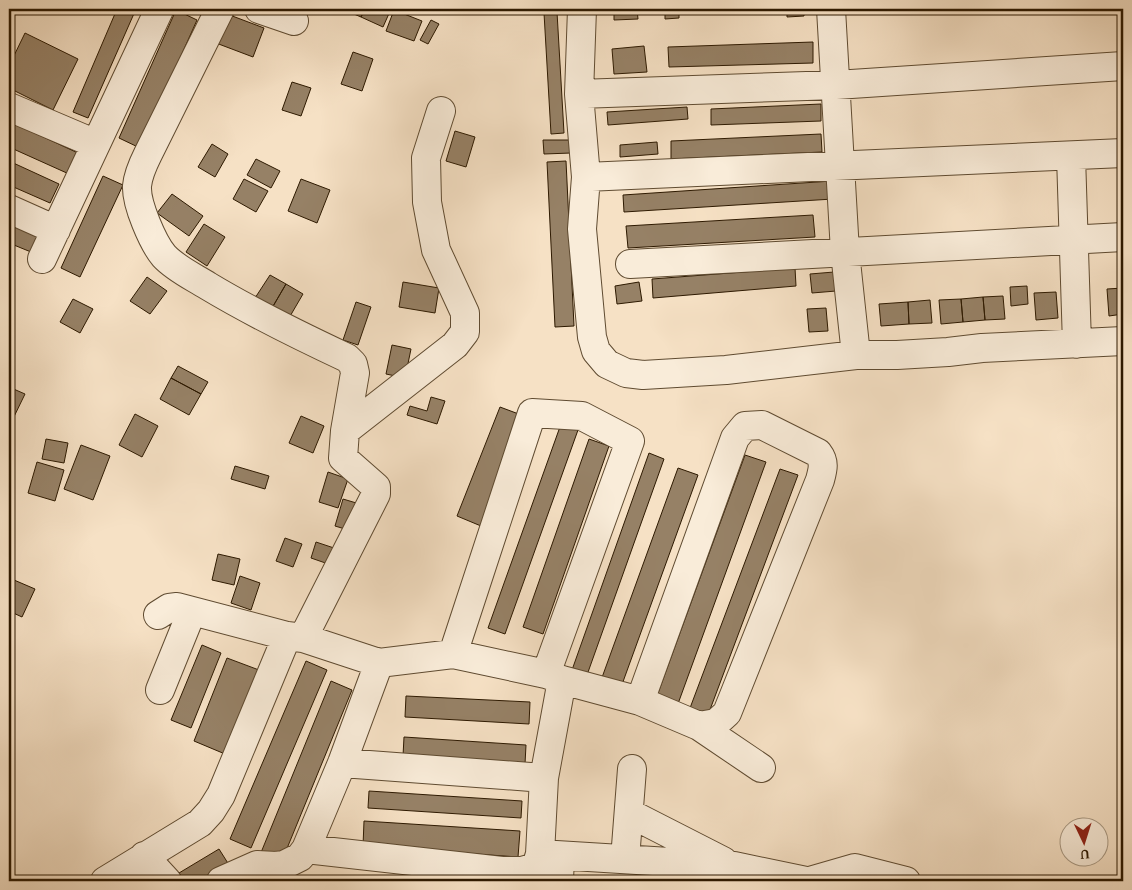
<svg xmlns="http://www.w3.org/2000/svg" width="1132" height="890" font-family="'Gentium Book Plus',serif">
<rect width="100%" height="100%" fill="#f6e1c5"/>
<filter id="stains"><feTurbulence type="fractalNoise" baseFrequency=".004" numOctaves="4"/><feColorMatrix values="0 0 0 0 .2 0 0 0 0 .09 0 0 0 0 .02 0 0 0 .5 -.17"/></filter>
<radialGradient id="worn" r=".72"><stop offset=".6" stop-color="#630" stop-opacity="0"/><stop offset="1" stop-color="#630" stop-opacity=".3"/></radialGradient>
<path fill="#968166" stroke="#2d1900" d="M117,9h19l-48,109 -15,-6z
M342,9h23l-4,8z
M365,9h26l-8,18 -22,-10z
M614,9h23l1,10 -24,1z
M665,9h14v9l-14,1z
M692,9h61l-61,5z
M787,9h17v7l-17,1z
M176,10l21,10 -57,128 -21,-10z
M394,10l28,11 -8,20 -28,-10z
M557,12l7,121 -13,1 -7,-121z
M227,14l37,14 -11,29 -37,-14z
M431,20l8,4 -11,20 -8,-4z
M25,33l53,26 -25,51 -44,-22v-22z
M813,42v21l-144,4 -1,-20z
M644,46l3,26 -33,2 -2,-25z
M353,52l20,7 -11,32 -21,-7z
M292,82l19,6 -10,28 -19,-6z
M821,104v17l-110,4v-16z
M687,107l1,12 -80,6 -1,-13z
M9,121l69,32 -9,21 -60,-27z
M455,131l20,6 -9,30 -20,-6z
M821,134l1,18 -151,7v-18z
M543,140h28v13l-27,1z
M657,142l1,12 -38,3v-12z
M212,144l16,10 -13,23 -17,-10z
M256,159l24,12 -9,17 -24,-13z
M9,161l50,23 -9,19 -41,-18z
M566,161l8,165 -19,1 -8,-165z
M103,176l20,9 -43,92 -19,-9z
M244,179l24,12 -12,21 -23,-13z
M301,179l29,11 -13,33 -29,-12z
M832,181l1,18 -209,13 -1,-17z
M172,194l31,22 -14,20 -32,-23z
M813,215l2,22 -187,11 -2,-22z
M9,219l31,14 -9,19 -22,-9z
M204,224l21,13 -18,29 -21,-14z
M795,268l1,18 -143,12 -1,-19z
M834,272l2,19 -24,2 -2,-19z
M270,275l16,9 -14,24 -17,-10z
M147,277l20,14 -17,23 -20,-13z
M403,282l36,6 -4,25 -36,-6z
M639,282l3,19 -25,3 -2,-18z
M286,284l17,10 -14,24 -17,-10z
M1027,286l1,18 -17,2 -1,-19z
M1123,288v26l-14,2 -2,-27z
M1056,292l2,26 -22,2 -2,-27z
M1003,296l2,23 -20,1 -2,-23z
M983,297l2,23 -22,2 -2,-23z
M73,299l20,10 -13,24 -20,-11z
M961,299l2,23 -22,2 -2,-24z
M930,300l2,23 -23,1 -1,-22z
M356,302l15,5 -13,38 -15,-5z
M908,302l1,22 -28,2 -2,-22z
M826,308l2,23 -19,1 -2,-23z
M392,345l19,4 -6,29 -19,-4z
M178,366l30,16 -7,12 -30,-16z
M171,378l30,16 -12,21 -29,-16z
M9,387l16,7 -16,33z
M431,397l14,4 -8,23 -30,-9 3,-9 17,5z
M500,407l24,9 -43,110 -24,-10z
M135,414l23,12 -16,31 -23,-12z
M301,416l23,10 -11,27 -24,-10z
M561,424l17,6 -73,204 -17,-6z
M46,439l22,4 -4,20 -22,-4z
M589,439l20,7 -66,188 -20,-7z
M81,445l29,11 -17,44 -29,-11z
M649,453l15,6 -77,216 -15,-5z
M745,455l21,7 -91,250 -21,-8z
M37,462l27,8 -9,31 -27,-8z
M235,466l34,10 -4,13 -34,-10z
M678,468l20,7 -78,215 -20,-7z
M780,469l18,6 -93,248 -18,-7z
M328,472l20,7 -10,29 -19,-6z
M343,499l20,6 -8,27 -20,-6z
M285,538l17,6 -9,23 -17,-6z
M316,542l27,9 -6,16 -26,-9z
M218,554l22,5 -6,26 -22,-5z
M240,576l20,7 -9,27 -20,-7z
M14,580l21,9 -13,28 -13,-6v-19z
M202,645l19,8 -30,75 -20,-8z
M227,658l32,12 -34,84 -31,-13z
M306,661l21,9 -76,178 -21,-9z
M331,681l21,9 -71,173 -21,-8z
M406,696l124,6 -1,22 -124,-7z
M404,737l122,8 -1,19 -122,-8z
M369,791l153,10 -1,17 -153,-10z
M364,821l156,10 -2,26 -155,-11z
M219,849l12,19 -23,13h-24l-5,-8z"/>
<g fill="none" stroke-linecap="round" stroke-linejoin="round">
<defs>
<path id="minor" d="M220,9l-72,145c-5,10 -10,21 -11,32 -1,18 16,57 27,70 12,13 30,21 44,30 45,27 92,50 139,72l6,6 2,9 -10,58 -2,27 33,29v7l-73,144
M259,9l35,12
M582,9l-3,85 7,83 -4,52 10,108 4,14 11,13 19,9 17,2 83,-5 130,-15h41l51,-3 34,-4 141,-7
M831,9l14,243 11,103
M579,94l257,-9 287,-19
M9,107l87,37
M1071,156l6,188
M586,177l537,-24
M9,209l47,21
M42,259l117,-249
M630,264l493,-27
M345,431l110,-86 10,-13v-19l-29,-63 -9,-48 -1,-44 15,-47
M158,615l11,-7 8,-1 110,29 16,2 76,25 74,-9 93,20 16,6 78,21 59,25 17,-3 11,-10 93,-233c3,-11 5,-18 -2,-27l-56,-28 -17,1 -10,12 -95,263
M453,654l79,-241 50,3 48,25 -84,233
M160,690l32,-79
M699,726l62,42
M342,763l202,15 18,-98
M629,813l94,48
M306,849l196,22h20l14,-4 4,-13 4,-76
M540,854l194,12 72,15
M144,856l23,25
M625,859l7,-90
M105,881l95,-58 11,-12 10,-16 66,-159
M221,881l36,-16 19,1 8,-1 16,-8 6,-8 36,-86 37,-100
M559,881l1,-25
M810,881l45,-13 51,13"/>
</defs>
<use href="#minor" stroke="#5f4b31" stroke-width="30"/>
<use href="#minor" stroke="#f9ecd9" stroke-width="28"/>
</g>
<rect width="1132" height="890" fill="none" stroke="#f6e1c5" stroke-width="30"/>
<rect x="10" y="10" width="1112" height="870" fill="none" stroke="#2d1900" stroke-width="2.5"/>
<rect x="15" y="15" width="1102" height="860" fill="none" stroke="#2d1900"/>
<g transform="translate(1084 842) rotate(176)"><circle r="24" fill="#f9ecd9" stroke="#a79882"/>
<path d="M0-4L9 19L0 12L-9 19Z" fill="#8f2418"/>
<text y="-8" font-size="14" font-weight="bold" text-anchor="middle" fill="#2d1900">U</text>
</g>
<rect width="100%" height="100%" filter="url(#stains)"/>
<rect width="100%" height="100%" fill="url(#worn)"/>
</svg>
